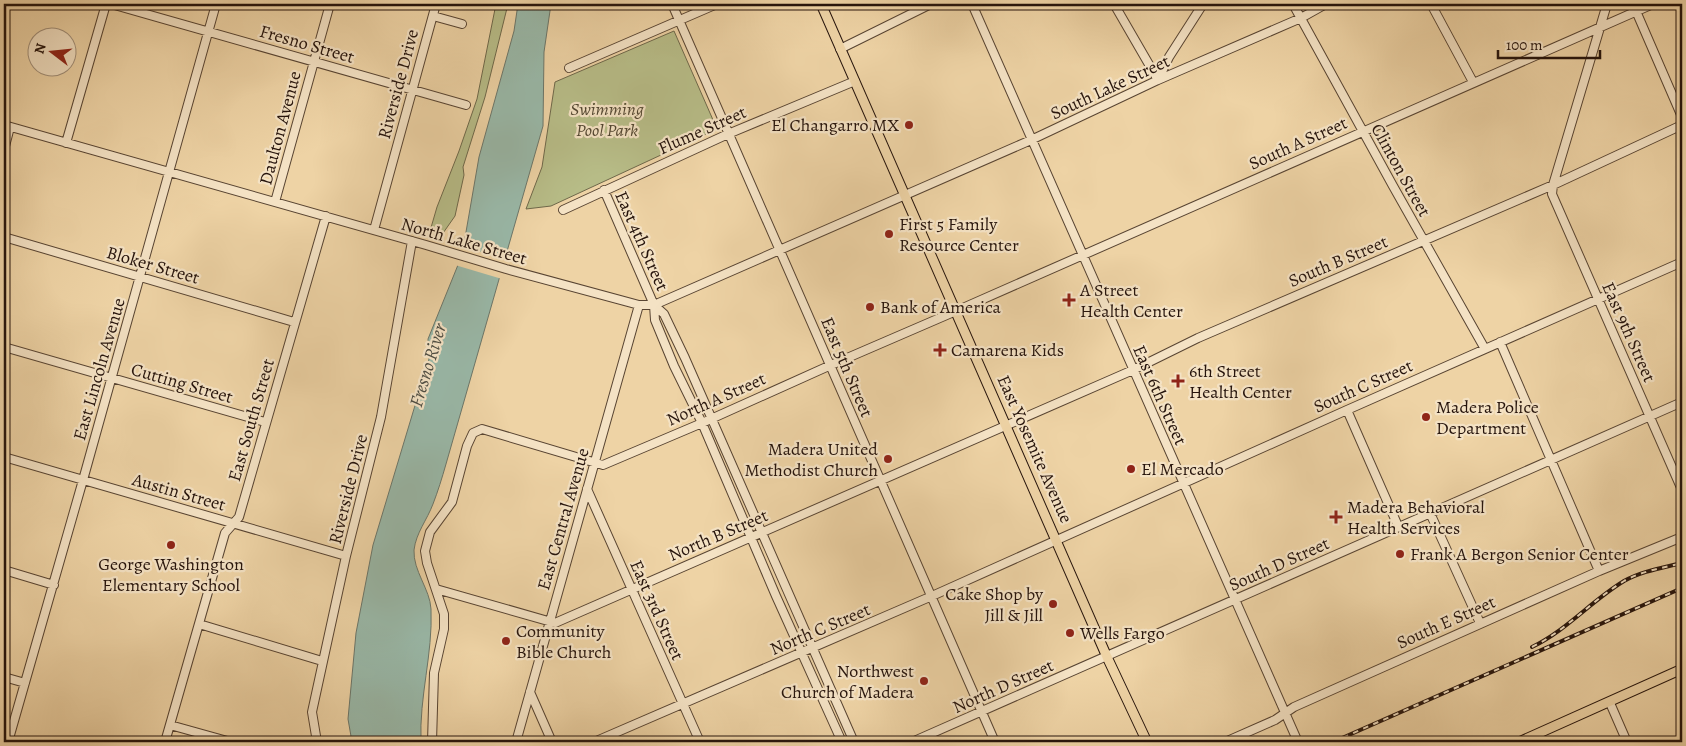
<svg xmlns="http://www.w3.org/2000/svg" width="1686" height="746" font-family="Alegreya,serif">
<rect width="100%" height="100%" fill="#eed3a5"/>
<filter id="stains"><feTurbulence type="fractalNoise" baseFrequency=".004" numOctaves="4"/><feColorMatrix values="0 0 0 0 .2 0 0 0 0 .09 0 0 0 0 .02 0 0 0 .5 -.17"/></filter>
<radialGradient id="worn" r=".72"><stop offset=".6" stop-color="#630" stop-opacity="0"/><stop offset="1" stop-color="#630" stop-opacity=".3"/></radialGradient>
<path fill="#b7bc87" stroke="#6e684a" d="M496,4h12l-23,93 -22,70 1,8 -9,41 -14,20 -11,-5 7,-24 22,-56 18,-52z
M674,31l43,98 -166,77 -25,3 16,-42 13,-85z"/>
<path fill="#99b8a8" stroke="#6b766a" d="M518,4h33l-7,48 -1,74 -97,338c-4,14 -8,27 -13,40 -6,16 -17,29 -19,46 -1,21 16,39 17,59 2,45 -12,88 -10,133h-69l-4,-23 8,-86 17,-88 56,-186 -1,-20 34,-84 17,-98 35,-126z"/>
<path fill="#eed3a5" d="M461,246l47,14 -6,19 -47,-14z"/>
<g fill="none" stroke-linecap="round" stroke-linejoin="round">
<defs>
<path id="minor" d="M111,4l355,101
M672,4l323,738
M972,4l326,738
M1114,4l44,76
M1293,4l100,182 92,163
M1431,4l42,78
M1607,4l-54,181 -1,9 130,296
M1636,11l46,106
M433,16l29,8
M840,49l91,-45
M569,68l148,-64
M1158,80l11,-23 34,-53
M4,125l422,120 80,24 133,36h15l377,-165 127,-60 143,-62 25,-14
M66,143l40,-139
M4,150l6,-23
M604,190l50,115 1,15 19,46 28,57 74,173 66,146
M275,202l55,-198
M563,210l165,-76 127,-53
M374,230l62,-226
M4,237l290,85
M654,305l10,9 21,44 169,384
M1500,342l99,229
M4,347l261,75
M1347,410l51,116
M4,457l342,99
M587,489l113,253
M1430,513l50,110
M4,570l50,15
M436,589l119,34 578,-253 65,-32 355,-153 129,-60
M199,624l123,37
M4,677l21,6
M530,692l22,50
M1610,703l17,39
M170,725l61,17
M8,742l75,-262 133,-476
M165,742l60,-209 14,-16 87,-301
M317,742l-5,-30 34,-156 35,-139 31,-176
M432,742l2,-69 10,-44v-15l-17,-51 -2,-12 5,-19 22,-30 15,-56 6,-13 9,-4 121,36 99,-42 129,-58 125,-54 697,-307
M516,742l123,-437
M594,742l338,-146 415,-186 335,-148
M912,742l770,-340
M1225,742l50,-22 19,-13 305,-136 83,-34"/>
<path id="major" d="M821,4l286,653 40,85
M1519,742l163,-73"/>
</defs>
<use href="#minor" stroke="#584432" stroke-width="10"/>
<use href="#major" stroke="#26140c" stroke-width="11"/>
<use href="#minor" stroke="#f4e2c4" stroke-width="8"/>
<use href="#major" stroke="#eed3a5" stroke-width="9"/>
<defs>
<path id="rail" d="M1532,647c35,-17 59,-46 92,-66 18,-10 38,-13 58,-18
M1333,742l349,-154"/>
</defs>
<use href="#rail" stroke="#26140c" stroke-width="4"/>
<use href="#rail" stroke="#f4e2c4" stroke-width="2" stroke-dasharray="5.5" stroke-linecap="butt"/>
</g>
<g fill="#8f2418" stroke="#f4e2c4" stroke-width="2">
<circle cx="909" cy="125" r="5"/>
<circle cx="889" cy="234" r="5"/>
<path d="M1066.5 292.5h5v5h5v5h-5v5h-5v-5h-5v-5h5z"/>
<circle cx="870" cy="307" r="5"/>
<path d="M937.5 342.5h5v5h5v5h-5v5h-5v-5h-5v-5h5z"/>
<path d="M1175.5 373.5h5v5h5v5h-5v5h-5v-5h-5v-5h5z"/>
<circle cx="1426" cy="417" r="5"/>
<circle cx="888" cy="459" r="5"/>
<circle cx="1131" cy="469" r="5"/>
<path d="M1333.5 509.5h5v5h5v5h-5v5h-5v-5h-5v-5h5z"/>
<circle cx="171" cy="545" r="5"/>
<circle cx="1400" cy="554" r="5"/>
<circle cx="1053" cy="604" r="5"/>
<circle cx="1070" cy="633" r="5"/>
<circle cx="506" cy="641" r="5"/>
<circle cx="924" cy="681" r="5"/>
</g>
<g text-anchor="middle" stroke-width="4.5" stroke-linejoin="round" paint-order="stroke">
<g font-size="18" fill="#26140c" stroke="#f4e2c4">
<text transform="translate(307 44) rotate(16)" y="6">Fresno Street</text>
<text transform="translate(398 84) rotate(-75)" y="6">Riverside Drive</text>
<text transform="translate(1110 87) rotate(-25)" y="6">South Lake Street</text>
<text transform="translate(280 128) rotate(-75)" y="6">Daulton Avenue</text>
<text transform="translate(702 130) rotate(-24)" y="6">Flume Street</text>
<text transform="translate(1298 143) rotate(-24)" y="6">South A Street</text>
<text transform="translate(1401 170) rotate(61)" y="6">Clinton Street</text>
<text transform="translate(464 241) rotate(16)" y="6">North Lake Street</text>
<text transform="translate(642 241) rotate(66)" y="6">East 4th Street</text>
<text transform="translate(1338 261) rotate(-23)" y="6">South B Street</text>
<text transform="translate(153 265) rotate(16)" y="6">Bloker Street</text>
<text transform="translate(1629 332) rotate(66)" y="6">East 9th Street</text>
<text transform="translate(847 367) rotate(67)" y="6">East 5th Street</text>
<text transform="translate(99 369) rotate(-74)" y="6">East Lincoln Avenue</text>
<text transform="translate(182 383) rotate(16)" y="6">Cutting Street</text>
<text transform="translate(1363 386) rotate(-24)" y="6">South C Street</text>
<text transform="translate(1160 395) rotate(66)" y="6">East 6th Street</text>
<text transform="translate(716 399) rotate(-24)" y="6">North A Street</text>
<text transform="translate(251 420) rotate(-74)" y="6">East South Street</text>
<text transform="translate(1035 449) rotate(66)" y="6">East Yosemite Avenue</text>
<text transform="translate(348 489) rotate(-76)" y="6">Riverside Drive</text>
<text transform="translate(179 492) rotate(16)" y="6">Austin Street</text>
<text transform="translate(563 519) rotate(-74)" y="6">East Central Avenue</text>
<text transform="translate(718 535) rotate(-23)" y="6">North B Street</text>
<text transform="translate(1279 564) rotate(-24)" y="6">South D Street</text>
<text transform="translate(657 610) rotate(66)" y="6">East 3rd Street</text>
<text transform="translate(1446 622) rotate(-24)" y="6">South E Street</text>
<text transform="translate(820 629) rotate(-23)" y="6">North C Street</text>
<text transform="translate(1003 686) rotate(-24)" y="6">North D Street</text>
</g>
<g font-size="18" font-style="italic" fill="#524631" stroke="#f4e2c4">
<text x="607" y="115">Swimming<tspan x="607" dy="21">Pool Park</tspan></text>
</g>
<g font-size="18" fill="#26140c" stroke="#f4e2c4" text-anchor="start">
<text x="899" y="131" text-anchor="end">El Changarro MX</text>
<text x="899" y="230">First 5 Family<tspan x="899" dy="21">Resource Center</tspan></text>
<text x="1080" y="296">A Street<tspan x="1080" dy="21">Health Center</tspan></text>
<text x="880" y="313">Bank of America</text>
<text x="951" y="356">Camarena Kids</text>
<text x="1189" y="377">6th Street<tspan x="1189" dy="21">Health Center</tspan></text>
<text x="1436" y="413">Madera Police<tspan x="1436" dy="21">Department</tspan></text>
<text x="878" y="455" text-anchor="end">Madera United<tspan x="878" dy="21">Methodist Church</tspan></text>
<text x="1141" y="475">El Mercado</text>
<text x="1347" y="513">Madera Behavioral<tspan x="1347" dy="21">Health Services</tspan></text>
<text x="1410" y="560">Frank A Bergon Senior Center</text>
<text x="171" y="570" text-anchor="middle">George Washington<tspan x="171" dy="21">Elementary School</tspan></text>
<text x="1043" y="600" text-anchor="end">Cake Shop by<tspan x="1043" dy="21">Jill &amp; Jill</tspan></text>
<text x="516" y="637">Community<tspan x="516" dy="21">Bible Church</tspan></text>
<text x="1080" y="639">Wells Fargo</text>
<text x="914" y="677" text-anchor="end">Northwest<tspan x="914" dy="21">Church of Madera</tspan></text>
</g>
<g font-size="19" font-style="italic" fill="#4e4d43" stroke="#f4e2c4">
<text transform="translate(427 365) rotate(-73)" y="7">Fresno River</text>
</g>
</g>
<rect width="1686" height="746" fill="none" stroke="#eed3a5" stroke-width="20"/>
<rect x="5" y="5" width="1676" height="736" fill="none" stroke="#26140c" stroke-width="2.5"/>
<rect x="10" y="10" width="1666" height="726" fill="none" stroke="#26140c"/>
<g transform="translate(52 52) rotate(286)"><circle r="24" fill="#f4e2c4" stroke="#a2907a"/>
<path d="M0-4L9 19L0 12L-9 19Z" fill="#8f2418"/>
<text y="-8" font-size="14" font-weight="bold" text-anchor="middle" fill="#26140c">N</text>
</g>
<path d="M1498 50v8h102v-8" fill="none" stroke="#26140c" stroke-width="2.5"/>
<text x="1506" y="50" font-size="15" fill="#26140c" stroke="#f4e2c4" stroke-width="4" paint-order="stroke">100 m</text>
<rect width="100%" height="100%" filter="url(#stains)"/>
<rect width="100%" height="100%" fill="url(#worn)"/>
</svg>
